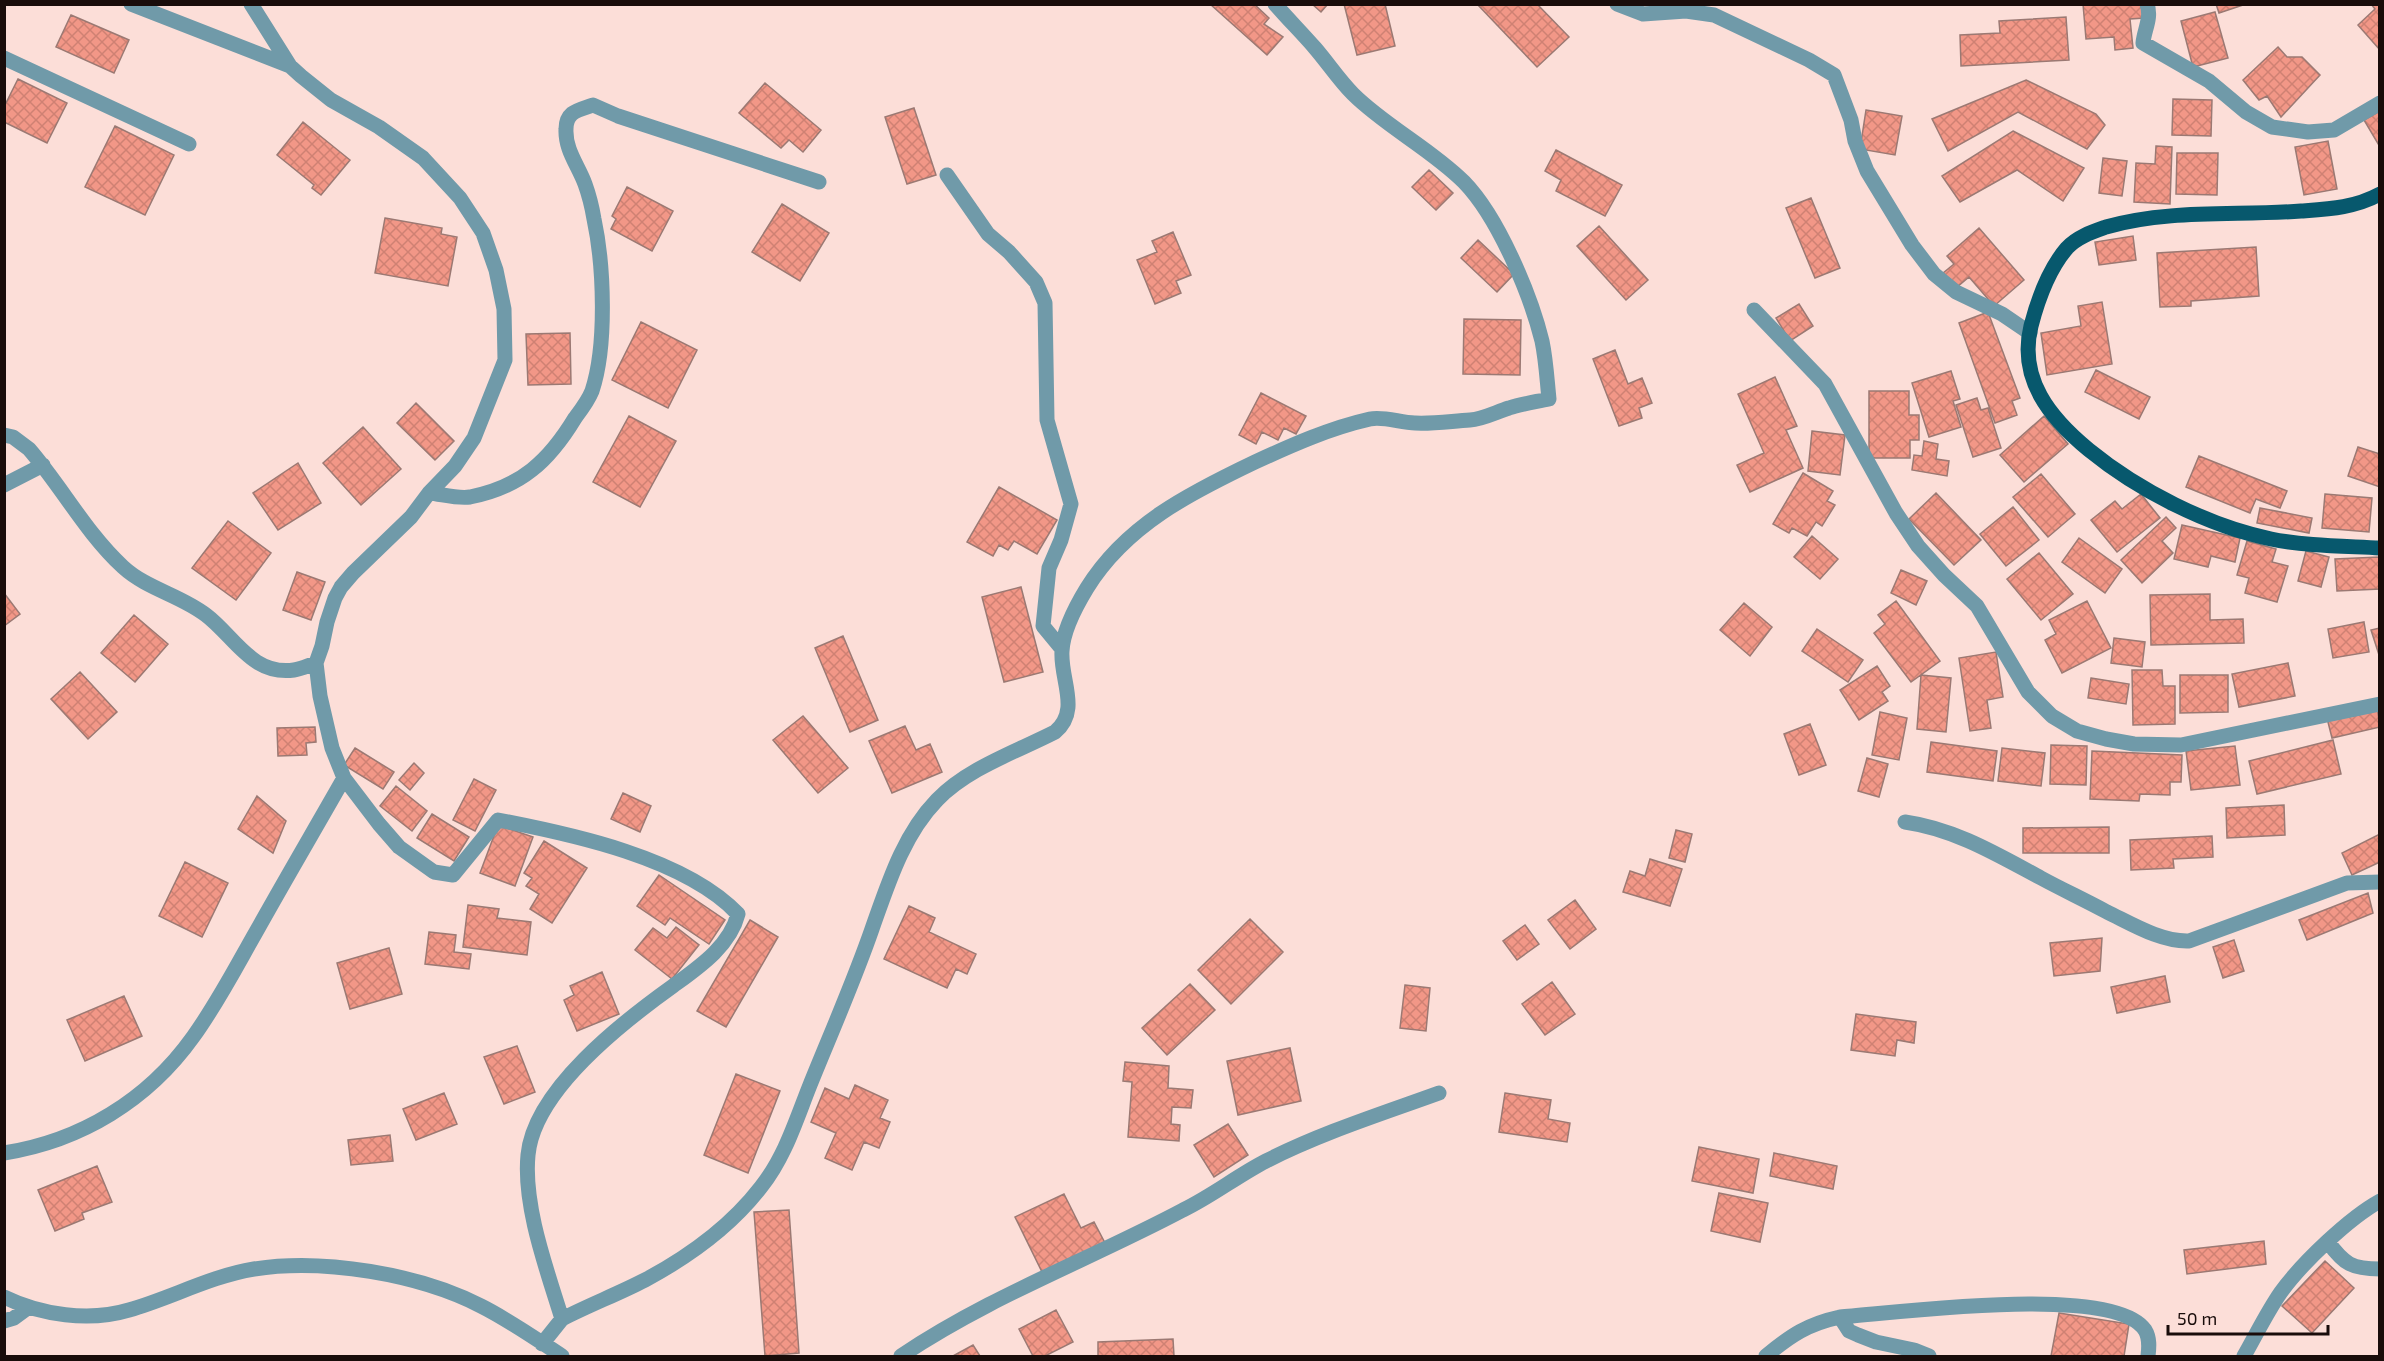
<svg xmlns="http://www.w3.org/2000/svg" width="2384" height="1361" font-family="'Exo 2',sans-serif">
<defs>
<pattern id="building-cross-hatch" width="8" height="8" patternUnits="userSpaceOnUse" patternTransform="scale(1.5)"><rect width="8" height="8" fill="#f29787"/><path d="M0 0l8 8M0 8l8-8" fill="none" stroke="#cf8173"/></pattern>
</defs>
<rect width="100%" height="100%" fill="#fcded8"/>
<path fill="url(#building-cross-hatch)" stroke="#9b7973" stroke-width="1.5" d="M1210,4h44l15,14 -5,6 19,13 -16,18z
M1312,4h16l-7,8z
M1344,4h41l10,42 -38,9z
M1477,4h60l32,33 -32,30z
M2083,4h60l1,14 -14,1 3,29 -18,2 -1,-13 -28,2z
M2216,4h30l-27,9z
M2371,4h9v46l-22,-25 17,-16z
M2215,12l13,46 -35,9 -12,-46z
M71,15l58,25 -15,33 -58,-26z
M2066,17l3,43 -108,6 -1,-31 40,-2 -1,-12z
M2278,47l9,10h15l18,18 -39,42 -14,-21 -8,4 -16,-20z
M18,79l49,24 -20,40 -43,-21v-15z
M2026,80l70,34 9,11 -18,24 -69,-37 -70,39 -16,-32z
M765,83l56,47 -18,22 -14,-12 -8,8 -42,-35z
M2173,99l39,1 -1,36 -39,-1z
M914,108l22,67 -29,9 -22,-67z
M1866,110l36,6 -7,39 -35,-6z
M2380,111v36l-16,-27z
M303,122l47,38 -29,35 -9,-7 2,-3 -37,-30z
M115,126l59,29 -29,60 -60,-28z
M2013,131l71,37 -21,33 -46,-31 -57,32 -18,-26z
M2328,141l9,48 -33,6 -9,-48z
M2156,146l16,1 -2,57 -36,-2 2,-39 19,1z
M1556,150l66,35 -17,31 -49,-25 5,-11 -16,-9z
M2177,153h41l-1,42 -41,-1z
M2103,158l24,3 -5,35 -23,-3z
M1429,170l24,23 -17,17 -24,-23z
M627,187l46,24 -21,40 -41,-22 5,-10 -4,-3z
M1811,198l29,70 -25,10 -29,-70z
M782,204l47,29 -29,48 -48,-29z
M385,218l57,10 -1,6 16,3 -9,49 -73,-13z
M1599,226l49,54 -22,20 -49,-54z
M1979,228l45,52 -30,26 -25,-29 -13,11 -13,-15 11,-9 -7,-8z
M1173,232l18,43 -15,6 5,12 -26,11 -18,-44 20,-8 -5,-11z
M2133,236l3,24 -37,5 -4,-23z
M1478,240l36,34 -17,18 -36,-34z
M2256,247l3,49 -68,5v5l-31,1 -3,-54z
M2102,302l10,62 -65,11 -6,-42 40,-7 -3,-20z
M1799,304l14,22 -23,15 -14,-23z
M1988,312l32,86 -8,3 5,14 -22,8 -36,-100z
M1464,319l57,1 -1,55 -57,-1z
M641,322l56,28 -29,58 -56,-28z
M570,333l1,51 -43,1 -2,-51z
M1615,350l13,34 14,-6 10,25 -13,5 3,10 -23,8 -26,-67z
M2096,370l54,27 -11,22 -54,-27z
M1951,371l9,28 -7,2 8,26 -32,10 -17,-54z
M1775,377l22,49 -11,4 17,38 -53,24 -13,-27 27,-12 -26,-59z
M1869,391h40v24h10v25h-9v18h-41z
M1261,393l45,23 -10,18 -12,-6 -6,12 -16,-8 -6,12 -17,-9z
M1977,398l4,12 7,-2 13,40 -28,9 -17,-52z
M416,403l38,38 -19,19 -38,-37z
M629,416l47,25 -36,66 -47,-25z
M2044,416l24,28 -44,38 -24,-27z
M363,427l38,42 -40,36 -38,-42z
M1812,431l33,4 -5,40 -32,-4z
M1924,441l14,3 -2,15 13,2 -2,15 -35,-6 2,-15 8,1z
M2358,447l22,7v33l-32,-11z
M2199,456l88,35 -7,17 -24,-9 -6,14 -64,-26z
M298,463l23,40 -43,27 -25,-37z
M1803,473l30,18 -6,10 8,4 -13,21 -6,-4 -9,14 -15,-8 -3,5 -16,-9z
M2041,474l34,40 -27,23 -35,-40z
M999,487l58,33 -20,34 -23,-13 -6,9 -9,-5 -6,11 -26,-14z
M1936,493l45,47 -27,25 -45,-46z
M2141,494l19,24 -43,34 -26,-32 24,-19 7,8z
M2325,494l47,4 -3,34 -47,-4z
M2013,507l26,33 -33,26 -26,-32z
M2260,508l52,10 -3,15 -52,-10z
M2166,517l10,11 -14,13 11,12 -31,30 -21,-23z
M228,521l43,32 -35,47 -44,-32z
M2182,525l58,13 -5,24 -24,-6 -3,11 -34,-8z
M1812,536l26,23 -18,20 -26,-22z
M2079,538l43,31 -17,24 -43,-31z
M2247,541l29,8 -4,13 16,4 -11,36 -32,-9 4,-15 -12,-3z
M2306,551l23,6 -8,30 -23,-6z
M2039,553l34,41 -32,26 -34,-41z
M2379,557l1,32 -43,2 -2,-32z
M1901,570l26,11 -11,24 -25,-12z
M297,572l28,10 -14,38 -28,-10z
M1021,587l22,85 -39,10 -22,-85z
M4,593l16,21 -16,12z
M2210,594v26l33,-1 1,24 -93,2 -1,-50z
M1896,601l44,60 -29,21 -37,-49 11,-9 -7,-9z
M2087,601l24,47 -49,25 -17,-33 11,-6 -7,-14z
M1744,603l28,24 -22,29 -30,-26z
M134,615l34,29 -33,38 -34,-29z
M2364,622l5,30 -36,6 -5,-29z
M2380,628v30l-9,-28z
M1817,629l46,31 -15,22 -46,-31z
M843,636l35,84 -28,12 -35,-84z
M2114,638l31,4 -3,25 -31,-4z
M1996,652l7,45 -16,3 4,28 -21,3 -11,-73z
M2288,663l7,33 -56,11 -7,-33z
M1877,666l13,20 -8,6 6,9 -29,19 -19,-30z
M2132,670h30l1,16h12v38l-42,1z
M80,672l37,40 -29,27 -37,-40z
M1921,675l30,3 -5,54 -29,-3z
M2180,675h48v37l-48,1z
M2091,678l38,6 -3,20 -38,-6z
M2377,707l3,20 -48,11 -5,-20z
M1880,712l27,6 -8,42 -27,-5z
M803,716l45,52 -30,25 -45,-53z
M1810,724l16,41 -27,10 -15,-41z
M905,726l11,24 14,-6 12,28 -50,21 -23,-52z
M315,727l1,15 -10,1 1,12 -29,1 -1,-28z
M2333,740l8,34 -84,20 -8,-33z
M1931,742l66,9 -4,30 -66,-9z
M2051,745l36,1 -1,39 -36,-1z
M2235,746l5,39 -49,5 -5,-39z
M355,748l39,24 -11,17 -39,-24z
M2002,748l43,5 -4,33 -43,-5z
M2092,751l90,4 -1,27h-11v13l-30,-1 -1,7 -49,-2z
M1867,758l21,6 -9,33 -21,-6z
M414,763l10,10 -14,17 -11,-10z
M474,779l22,11 -21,41 -22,-11z
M396,786l31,25 -15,20 -32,-25z
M623,793l28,13 -11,26 -29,-13z
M257,796l29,25 -13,32 -35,-24z
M2284,805l1,30 -58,3 -1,-30z
M432,814l37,23 -15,24 -37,-23z
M498,825l35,12 -18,49 -35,-13z
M2109,827v26h-86v-25z
M1676,830l16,4 -7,28 -16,-4z
M2380,834v28l-28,13 -10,-22z
M2212,836l1,21 -40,2 1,9 -43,2 -1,-30z
M544,841l43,27 -35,55 -22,-14 9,-15 -13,-8 6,-8 -8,-5z
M1650,859l32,10 -12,37 -47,-14 7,-21 15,5z
M185,862l43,21 -26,54 -43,-21z
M659,875l66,45 -16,24 -39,-26 -5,7 -28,-19z
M2368,893l5,20 -66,27 -8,-20z
M1575,900l21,29 -26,20 -22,-29z
M468,905l31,4 -2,9 34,4 -4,33 -64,-8z
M909,906l26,12 -6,14 47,22 -9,20 -11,-5 -9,19 -63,-29z
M1250,919l33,33 -52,52 -33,-34z
M750,920l28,17 -52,90 -29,-16z
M1525,925l14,19 -22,16 -14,-19z
M676,927l23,18 -27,34 -37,-29 18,-22 14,10z
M429,932l27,3 -2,17 17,2 -2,15 -44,-5z
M2102,938l-2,33 -46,5 -4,-33z
M2234,940l10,31 -21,7 -10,-31z
M389,948l13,46 -52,15 -13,-46z
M602,972l17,42 -42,17 -13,-31 10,-5 -4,-9z
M2165,976l5,26 -53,11 -6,-26z
M1552,982l23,32 -30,21 -23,-31z
M1190,984l25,26 -48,45 -25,-27z
M1405,985l25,3 -4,43 -26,-3z
M124,996l18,40 -57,25 -18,-41z
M1856,1014l60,8 -2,21 -17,-3 -2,16 -44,-6z
M517,1046l18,46 -31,12 -20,-47z
M1290,1048l11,53 -63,14 -11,-54z
M1125,1062l44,4 -1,22 25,2 -2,18 -19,-1 -1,17 9,1 -1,16 -51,-4 4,-55 -9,-1z
M736,1074l44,17 -32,82 -44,-18z
M855,1085l33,15 -8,18 10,4 -11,26 -15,-6 -12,28 -27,-12 11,-25 -25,-11 14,-34 24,11z
M444,1093l13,31 -41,16 -13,-31z
M1505,1093l46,7 -3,19 22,4 -3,19 -68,-10z
M1228,1124l20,31 -34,22 -20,-32z
M390,1135l3,26 -42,4 -3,-25z
M1699,1147l60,12 -6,34 -61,-12z
M1774,1153l63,13 -4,23 -63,-13z
M97,1166l15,36 -30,11 2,6 -29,12 -17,-41z
M1719,1193l49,10 -8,39 -49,-11z
M1064,1194l17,34 13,-6 11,21 -62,31 -28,-57z
M789,1210l10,143 -34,3 -11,-144z
M2264,1241l2,23 -79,10 -3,-24z
M2325,1261l29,27 -42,45 -30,-27z
M1056,1310l17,32 -28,14h-12l-14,-27z
M2059,1313l70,11 -5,32h-73z
M1173,1339l1,17h-76v-14z
M973,1345l7,11h-27z"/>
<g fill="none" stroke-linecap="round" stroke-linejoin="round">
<path stroke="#709aa9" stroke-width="15" d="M131,4l159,62
M251,4l39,62 11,10 30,24 48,27 44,31 37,40 23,35 13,37 8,39 1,51 -31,78 -19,28 -26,27 -18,24 -58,56 -12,14 -6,11 -8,24 -5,24 -6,17 4,33 12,52 12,30 35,46 20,23 35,25 19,3 45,-55c73,14 187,38 240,94 -8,32 -39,53 -65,72 -49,35 -139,104 -145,169 -5,51 19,115 34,164l-20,25
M1617,4l26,10 43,-3 28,4 95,45 25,15 17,45 4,21 12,30 45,74 22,29 22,18 46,22 28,19
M2147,4c5,14 -3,26 -4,39l66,38 37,31 26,15 36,5 26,-2 46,-27
M4,58l185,86
M947,175l41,59 21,18 27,30 9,21 2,117 24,84 -10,36 -12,28 -6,58 19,23
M1754,310l71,74 71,129 22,33 26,29 33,31 51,86 24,24 25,15 29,8 28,5 47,1 199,-41
M4,435l9,2 16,12c33,38 57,84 94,118 24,22 57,28 83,48 28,21 46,61 88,55 8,-1 15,-5 22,-7
M4,485l39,-20
M429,493c12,1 28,6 41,4 51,-10 79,-36 105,-79 6,-8 13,-17 17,-27 15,-45 12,-125 2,-172 -2,-12 -5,-24 -9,-35 -7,-19 -20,-34 -19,-55 0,-18 13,-19 27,-24l25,11 201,66
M1905,822c50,7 93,33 136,56 22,12 44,22 66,34 25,12 54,30 82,29l158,-58 33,-1
M4,1153c77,-12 144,-53 189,-116 24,-33 43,-70 63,-105 29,-52 59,-103 88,-154
M2328,1242c16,22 24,27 52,27
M4,1297c37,18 85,25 125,13 42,-12 82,-34 125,-41 69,-11 165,5 227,37 28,14 55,33 81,50
M1840,1317l9,14 9,4 18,7 38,8 15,6
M562,1319c27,-14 56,-25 83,-39 43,-23 86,-54 116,-93 24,-30 35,-67 49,-102 21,-52 44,-104 62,-156 16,-45 31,-94 65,-129 31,-32 79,-48 118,-68 26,-22 5,-52 7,-81 1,-21 14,-45 25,-63 39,-63 103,-95 168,-126 37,-17 75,-34 115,-43 14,-3 31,4 45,4 18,1 37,-2 55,-3 13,-1 26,-8 39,-12 12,-4 26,-6 40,-9 -2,-19 -3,-39 -7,-58 -12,-48 -44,-124 -78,-159 -33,-33 -79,-56 -111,-88 -14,-14 -25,-31 -38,-46 -13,-15 -27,-29 -40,-44
M4,1321l10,-3 15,-11
M901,1356c89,-60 188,-96 282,-146 29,-14 54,-34 83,-49 55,-28 115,-47 173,-68
M1766,1356c25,-21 42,-32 74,-39 55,-4 274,-34 305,13 5,8 4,18 3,26
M2244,1356c12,-21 23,-44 37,-64 21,-29 68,-74 99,-91"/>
<path stroke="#07586d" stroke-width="15" d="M2380,194c-26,14 -51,15 -79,17 -64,5 -132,-2 -195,16 -14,5 -29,10 -39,21 -19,22 -29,51 -36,78 -13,53 19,92 58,124 49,40 119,76 182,89 35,7 72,7 109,9"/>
</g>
<rect width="2384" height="1361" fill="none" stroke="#190c0a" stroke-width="12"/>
<path d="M2168 1325v9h160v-9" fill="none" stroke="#190c0a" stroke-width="3"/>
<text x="2177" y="1325" font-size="18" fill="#190c0a" stroke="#fcded8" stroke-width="4.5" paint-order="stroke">50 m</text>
</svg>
